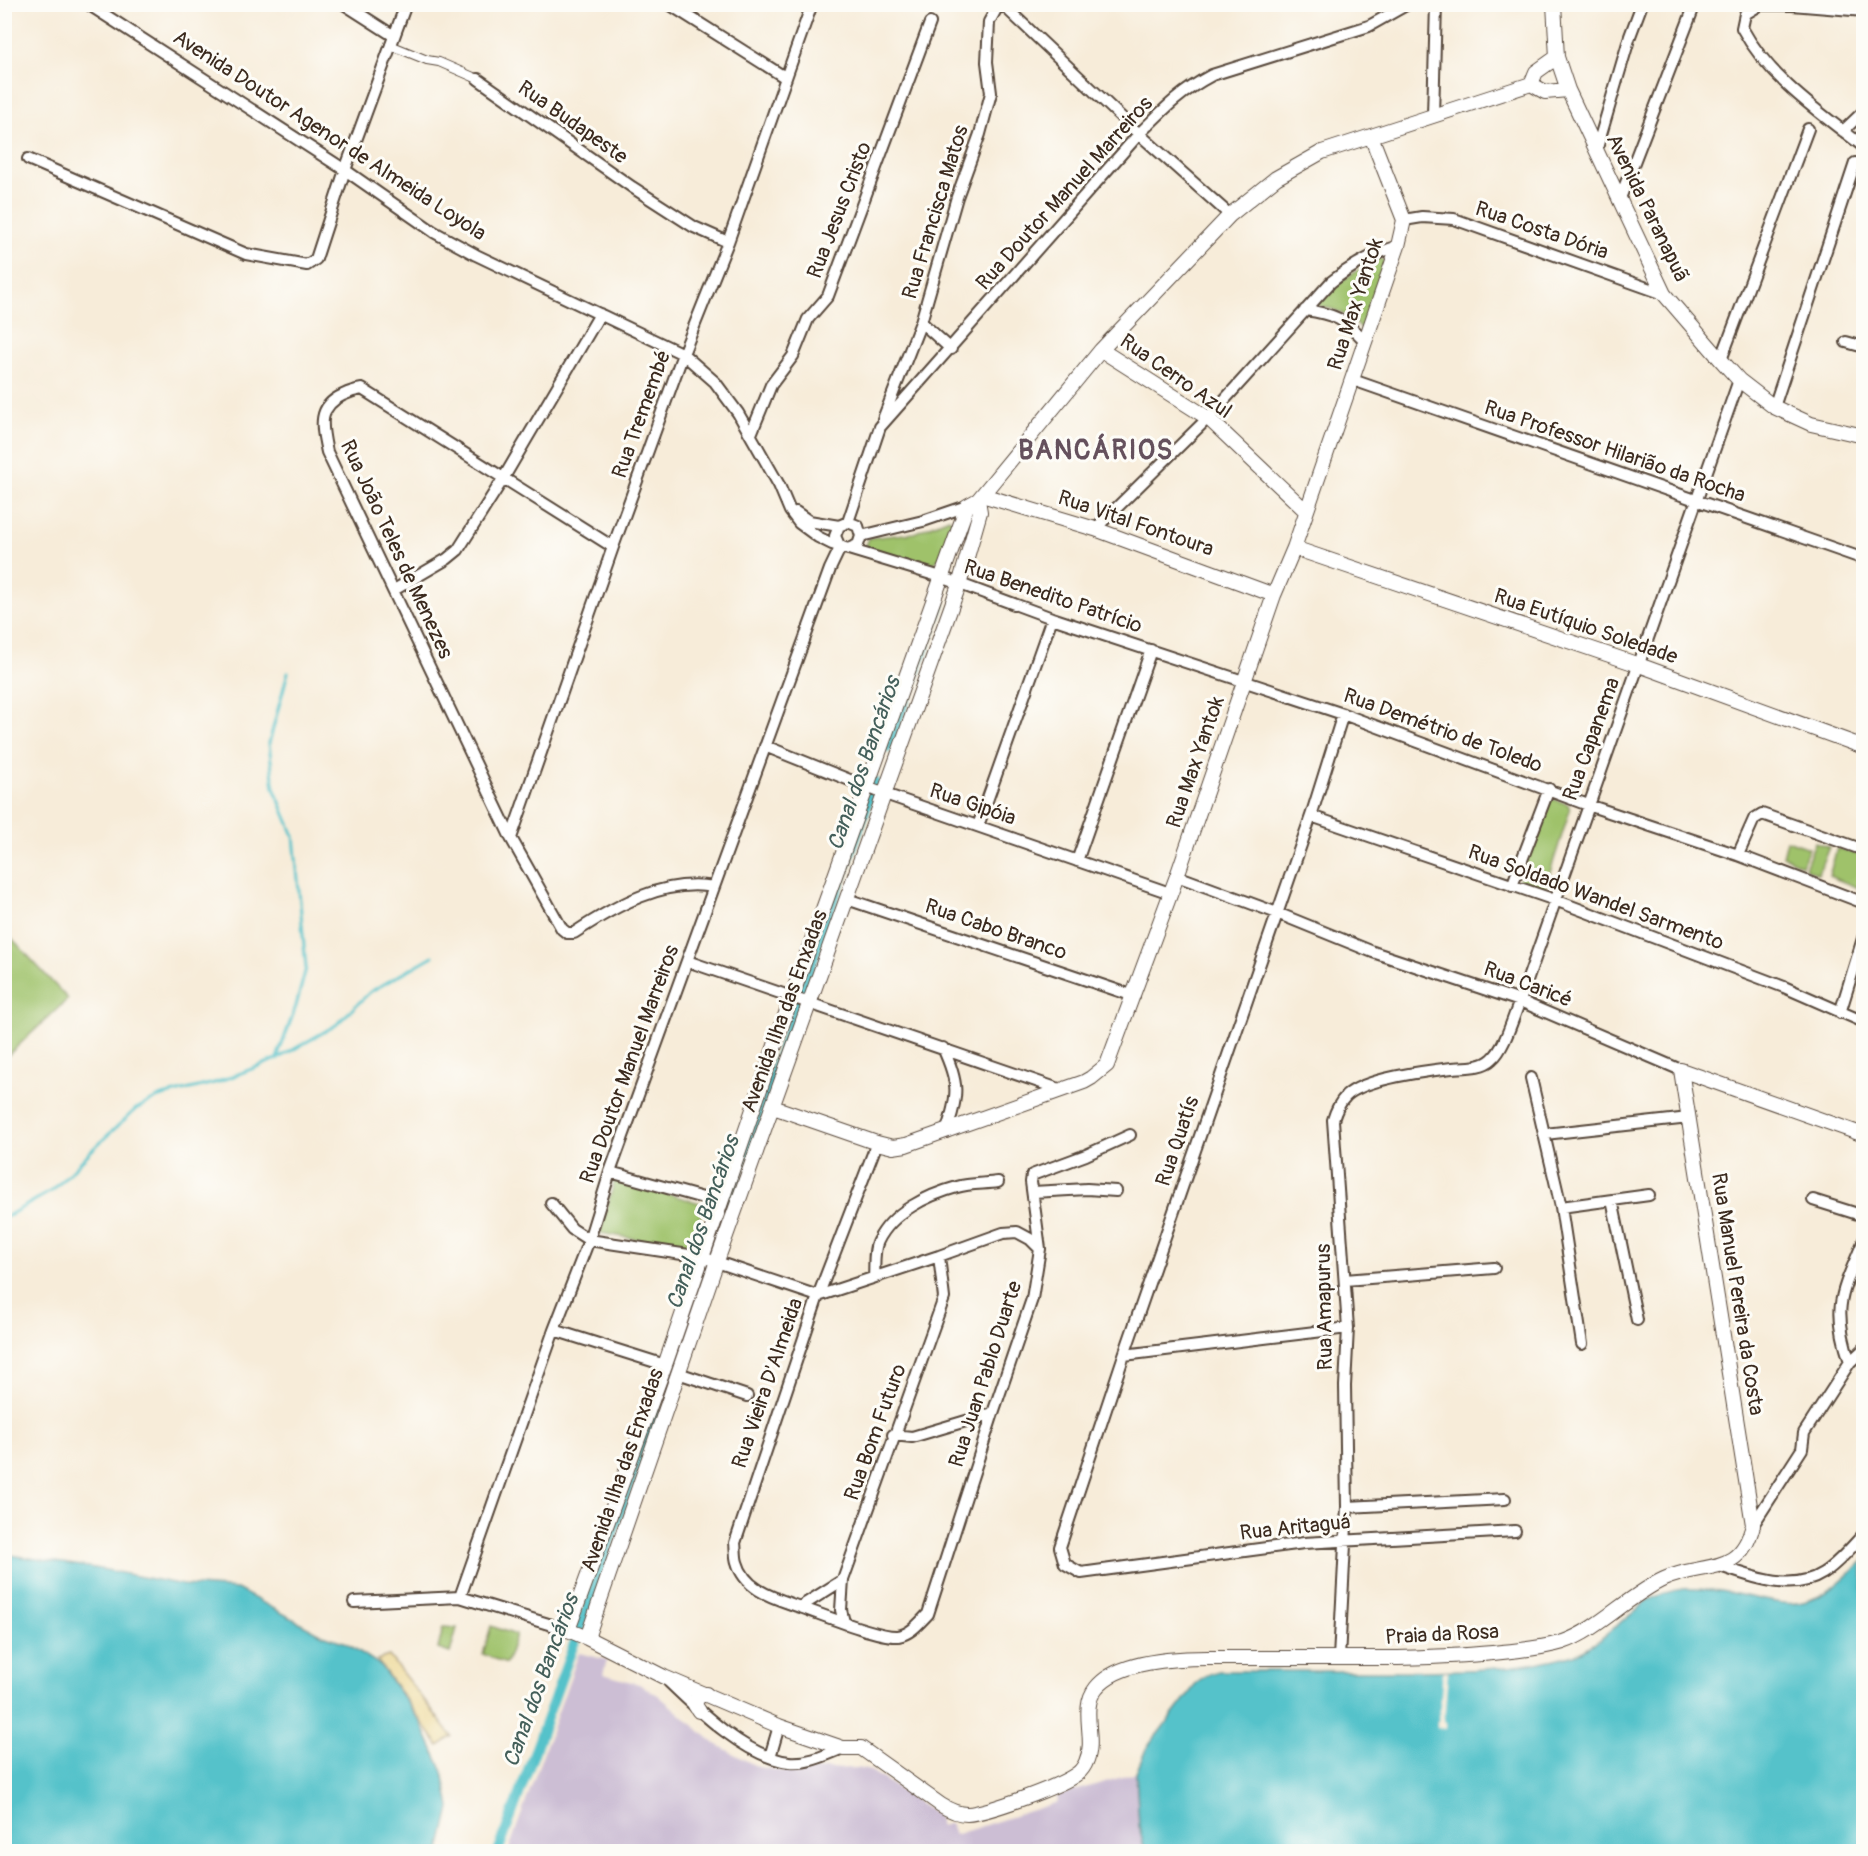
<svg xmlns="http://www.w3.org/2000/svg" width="1868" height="1856" font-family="Pangolin,sans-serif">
<rect width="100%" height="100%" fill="#fdfcf7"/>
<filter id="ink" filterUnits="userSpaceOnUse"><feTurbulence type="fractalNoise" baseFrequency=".0167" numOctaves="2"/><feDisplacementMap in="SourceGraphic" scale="12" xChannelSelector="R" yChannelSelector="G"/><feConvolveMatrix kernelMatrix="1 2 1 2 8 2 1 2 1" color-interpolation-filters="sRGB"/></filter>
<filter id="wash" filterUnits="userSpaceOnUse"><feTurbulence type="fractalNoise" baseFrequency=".008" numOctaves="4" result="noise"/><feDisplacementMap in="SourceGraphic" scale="24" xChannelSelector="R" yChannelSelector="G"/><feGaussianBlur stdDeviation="1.35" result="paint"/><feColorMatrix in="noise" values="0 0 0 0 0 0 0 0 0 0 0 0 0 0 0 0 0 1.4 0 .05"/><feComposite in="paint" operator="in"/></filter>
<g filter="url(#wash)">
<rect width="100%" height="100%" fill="#f7ecd9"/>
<path fill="#ccbed4" d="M579,1653l28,7 -4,14 36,10 19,11 56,48 44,24 26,4 72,-3 15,3 66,44 4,11 9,-3 4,12 104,-33 -1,-6 79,-23 3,53 6,25 -637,1z"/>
<path fill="#9fc26b" stroke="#6d7644" stroke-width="1.5" d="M1377,258l7,2 2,3 -18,56 -7,10c-14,-16 -27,-21 -48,-24l12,-14z
M949,518l5,5c-6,17 -9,43 -31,43l-58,-18 4,-10 45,-5z
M1550,798l18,6 2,6 -25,78 -5,4 -22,-10z
M1787,840l22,8 -7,17 -19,-9z
M1815,842l14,5 -11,27 -13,-6z
M1837,848l26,8v34l-34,-14z
M5,931l63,68 -63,59 -1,-126z
M615,1179l89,25 -11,45 -93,-16z
M491,1626l25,9 -10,29 -23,-10z
M443,1627l14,1 -7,25 -12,-4z"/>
<path fill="#eeda9e" stroke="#94825e" stroke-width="1.5" d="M389,1656l63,80 -13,10 -62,-86z"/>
<path fill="#55c2ca" stroke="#487674" stroke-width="1.5" d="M4,1554l97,15 82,16 54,4 86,46 23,8 34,22 41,58 22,49 7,36 -10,43h-435z
M1863,1561v290h-718l-6,-25 -3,-53 10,-24 51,-66 12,-9 10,-3c55,0 109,0 164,0 61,0 125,1 185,-15 46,-13 63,-61 115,-67 9,-1 19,1 28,1 25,2 46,10 71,13 33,5 60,-21 81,-42z"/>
<path fill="#f7ecd9" d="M1443,1671h5l-4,50 2,1v7l-9,-1v-7h2z"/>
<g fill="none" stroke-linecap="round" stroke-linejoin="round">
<path stroke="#55c2ca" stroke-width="3" d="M277,1058l19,-52 10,-38 -12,-132 -20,-48 -5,-45 19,-71
M4,1218l49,-28 42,-43 41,-38 23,-12 59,-15 59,-23 59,-34 34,-33 63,-36"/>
<path stroke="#55c2ca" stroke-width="10" d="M888,748l52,-144
M498,1852l81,-222 296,-848"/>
</g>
</g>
<g filter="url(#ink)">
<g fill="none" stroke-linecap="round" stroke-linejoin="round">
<defs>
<path id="pedestrian" d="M390,45l37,15 12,2 39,17"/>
<path id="minor" d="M88,4l257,166 89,62 42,23 207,99 32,28 23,31 41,72 11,26 9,12 19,14 14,7 109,33 111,41 291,96 245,91 150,50 126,48
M344,4l50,32
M669,4l117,74
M1002,4l137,130 91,81
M1864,11l-72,-6h-32l-15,9 -3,14c27,50 77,84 122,119
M478,79l154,108 62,40 34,15
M1433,116l3,-112
M1843,131l21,-20
M1597,148l33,-112 12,-32
M28,159l218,95 61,11 9,-6 29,-89 61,-166
M1619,201l73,-189
M1404,220l18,-3 32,2 210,75
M1305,310c29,4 40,9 60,31
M921,322l30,27
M1846,342l18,5
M1721,360l87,-231
M1353,380l511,179
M1774,407l81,-244
M883,419l38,-97 36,-125 23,-63 11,-41 -4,-31 2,-40 10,-18
M751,434l20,-49 22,-29 15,-37 20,-23 102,-273
M796,512l13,9 30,5
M848,522l32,-95 259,-293c25,-25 41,-42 73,-59l157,-49 39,-22
M1095,529l113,-111 123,-136c20,-16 41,-28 67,-36
M861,536l62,-15 44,-15 3,1
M839,545l-4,-9 4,-10 9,-4 10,4 3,10 -3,9 -10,4
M613,547l-251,-158c-7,1 -13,3 -19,6 -27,12 -21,33 -16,57l184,386 51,91 5,4h7c41,-27 90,-55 140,-46
M394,590l53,-31 11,-9 45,-71 97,-165
M1343,714l-32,102 -187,539 -64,192 5,17 16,9 223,-30 211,-12
M765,746l117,47 288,100
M1311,816l244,84 229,87 80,35
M978,826l74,-208
M511,838l102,-291 70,-193 45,-112 84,-238
M1738,855l16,-36 8,-5 102,36
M1077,861l74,-211
M1177,876l100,37 96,39 147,49 161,69
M1512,886l37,-97
M847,899l287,97
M687,961l372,128
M1840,1013l24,-78
M943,1048c16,35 16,47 3,84
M1531,1078l30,129 21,137
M1545,1134l144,-16
M610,1172l111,31
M1033,1192l54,-3 29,2
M1612,1200l25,120
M1813,1200l51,16
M551,1203l21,26 17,11 113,17 116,39 121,-40 64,-23 14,-1 13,7 10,10
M1561,1207l88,-12
M874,1277c1,-10 -1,-27 4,-36 14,-29 50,-46 79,-54 13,-4 28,-3 41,-5
M1345,1280l149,-12
M554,1330l111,35
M1124,1355l224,-27
M1850,1362c-19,-57 -8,-69 14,-122
M678,1373l69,23
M893,1435l19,2 81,-24
M1347,1507l158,-8
M1753,1525l49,-76 2,-16 46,-71 14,-13
M1720,1566c32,11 72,27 103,7 16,-10 28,-26 41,-39
M843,1580l-43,27c-25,-9 -55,-16 -63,-45 -2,-6 -1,-14 -2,-19l83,-247 59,-153
M460,1597l94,-267 35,-90 21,-68 220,-603 11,-23
M354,1602l106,-5 108,33
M800,1607c20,7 80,31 98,29 13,-2 22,-14 30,-22l65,-201 39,-114 8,-50 -9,-67 1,-7 54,-20 44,-20
M844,1622l-3,-12 2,-30 101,-282 -5,-42
M1339,1658l8,-151 -2,-121 3,-58 -15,-208c3,-10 6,-17 13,-24 19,-18 80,-25 106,-28 13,-1 31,0 40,-9 13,-11 21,-42 28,-58l219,-621
M668,1681c30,29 78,76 121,81 19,2 37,-7 54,-14
M770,1757l9,-31"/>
<path id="tertiary" d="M1554,4l3,53 11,33 96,204 57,66 18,20 35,27 37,17 53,12
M1531,84l-209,68 -46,26 -46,37 -129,135 -123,150 -11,6 -175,490 -126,366 -98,268 19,8 77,39 115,49 64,22h18l80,57c8,5 16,9 26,9 20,-1 95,-28 111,-41 3,-2 7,-8 8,-11 11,-23 -7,-53 10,-74 21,-27 80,-30 112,-30 63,0 127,0 190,0 35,-1 69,-2 104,-6 21,-2 41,-4 61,-10 35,-12 66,-47 101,-63 39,-18 76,-1 89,-54l-72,-455 183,65
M1531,84l5,-12 21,-15
M1531,84l14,8 23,-2
M1101,350l107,68 98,93
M982,495l113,34 179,66
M1294,548l345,117 225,82
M773,1107l104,36 16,4 13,-2 178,-63 7,-4 16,-13 70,-189 97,-281 20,-47 104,-302 6,-26 -33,-84
M587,1638l130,-377 242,-676 21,-73 -2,-12
M699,1711l-4,-6 2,-6 5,-5h4"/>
</defs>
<use href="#pedestrian" stroke="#57473a" stroke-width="10"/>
<use href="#minor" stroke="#57473a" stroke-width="14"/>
<use href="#tertiary" stroke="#57473a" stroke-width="16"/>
<use href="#pedestrian" stroke="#fff" stroke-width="8"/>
<use href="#minor" stroke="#fff" stroke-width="10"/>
<use href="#tertiary" stroke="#fff" stroke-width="14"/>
</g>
</g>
<g text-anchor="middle" stroke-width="6" stroke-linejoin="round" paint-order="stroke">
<g font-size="21" fill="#3b2a1e" stroke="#fdfcf7">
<text transform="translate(573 122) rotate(35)" y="7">Rua Budapeste</text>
<text transform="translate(330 135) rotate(33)" y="7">Avenida Doutor Agenor de Almeida Loyola</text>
<text transform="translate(1064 193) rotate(-48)" y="7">Rua Doutor Manuel Marreiros</text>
<text transform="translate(1648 208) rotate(64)" y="7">Avenida Paranapuã</text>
<text transform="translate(839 210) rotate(-69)" y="7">Rua Jesus Cristo</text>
<text transform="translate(935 212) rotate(-73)" y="7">Rua Francisca Matos</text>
<text transform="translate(1542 230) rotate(19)" y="7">Rua Costa Dória</text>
<text transform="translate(1355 304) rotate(-72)" y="7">Rua Max Yantok</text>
<text transform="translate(1176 376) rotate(35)" y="7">Rua Cerro Azul</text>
<text transform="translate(641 414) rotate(-70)" y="7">Rua Tremembé</text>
<text transform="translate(1615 451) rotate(19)" y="7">Rua Professor Hilarião da Rocha</text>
<text transform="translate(1136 523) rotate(19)" y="7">Rua Vital Fontoura</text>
<text transform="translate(397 549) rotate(65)" y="7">Rua João Teles de Menezes</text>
<text transform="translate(1053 596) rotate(19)" y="7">Rua Benedito Patrício</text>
<text transform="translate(1586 626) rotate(19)" y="7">Rua Eutíquio Soledade</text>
<text transform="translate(1443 730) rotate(20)" y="7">Rua Demétrio de Toledo</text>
<text transform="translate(1591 739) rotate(-70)" y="7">Rua Capanema</text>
<text transform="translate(1195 762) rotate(-71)" y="7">Rua Max Yantok</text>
<text transform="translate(973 804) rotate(19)" y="7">Rua Gipóia</text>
<text transform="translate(1596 897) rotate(20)" y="7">Rua Soldado Wandel Sarmento</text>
<text transform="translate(996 929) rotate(19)" y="7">Rua Cabo Branco</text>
<text transform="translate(1528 984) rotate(21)" y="7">Rua Caricé</text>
<text transform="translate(784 1011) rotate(-70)" y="7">Avenida Ilha das Enxadas</text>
<text transform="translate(629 1064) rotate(-70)" y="7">Rua Doutor Manuel Marreiros</text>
<text transform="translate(1177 1141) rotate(-71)" y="7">Rua Quatís</text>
<text transform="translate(1738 1294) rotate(81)" y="7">Rua Manuel Pereira da Costa</text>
<text transform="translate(1324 1307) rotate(-91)" y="7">Rua Amapurus</text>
<text transform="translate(985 1374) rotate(-72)" y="7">Rua Juan Pablo Duarte</text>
<text transform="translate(767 1383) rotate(-71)" y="7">Rua Vieira D'Almeida</text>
<text transform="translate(875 1432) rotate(-70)" y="7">Rua Bom Futuro</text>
<text transform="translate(622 1470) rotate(-71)" y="7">Avenida Ilha das Enxadas</text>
<text transform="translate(1295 1527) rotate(-6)" y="7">Rua Aritaguá</text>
<text transform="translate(1442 1634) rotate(-3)" y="7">Praia da Rosa</text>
</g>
<g font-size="22" font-style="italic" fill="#445f5a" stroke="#fdfcf7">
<text transform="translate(863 763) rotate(-71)" y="8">Canal dos Bancários</text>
<text transform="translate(702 1222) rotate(-71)" y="8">Canal dos Bancários</text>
<text transform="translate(540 1680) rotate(-70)" y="8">Canal dos Bancários</text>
</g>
<g font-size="27" font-weight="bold" letter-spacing="1.5" fill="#65515d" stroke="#fdfcf7">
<text x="1096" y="459">BANCÁRIOS</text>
</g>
</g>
<rect width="1868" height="1856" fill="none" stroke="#fdfcf7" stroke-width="24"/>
</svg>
